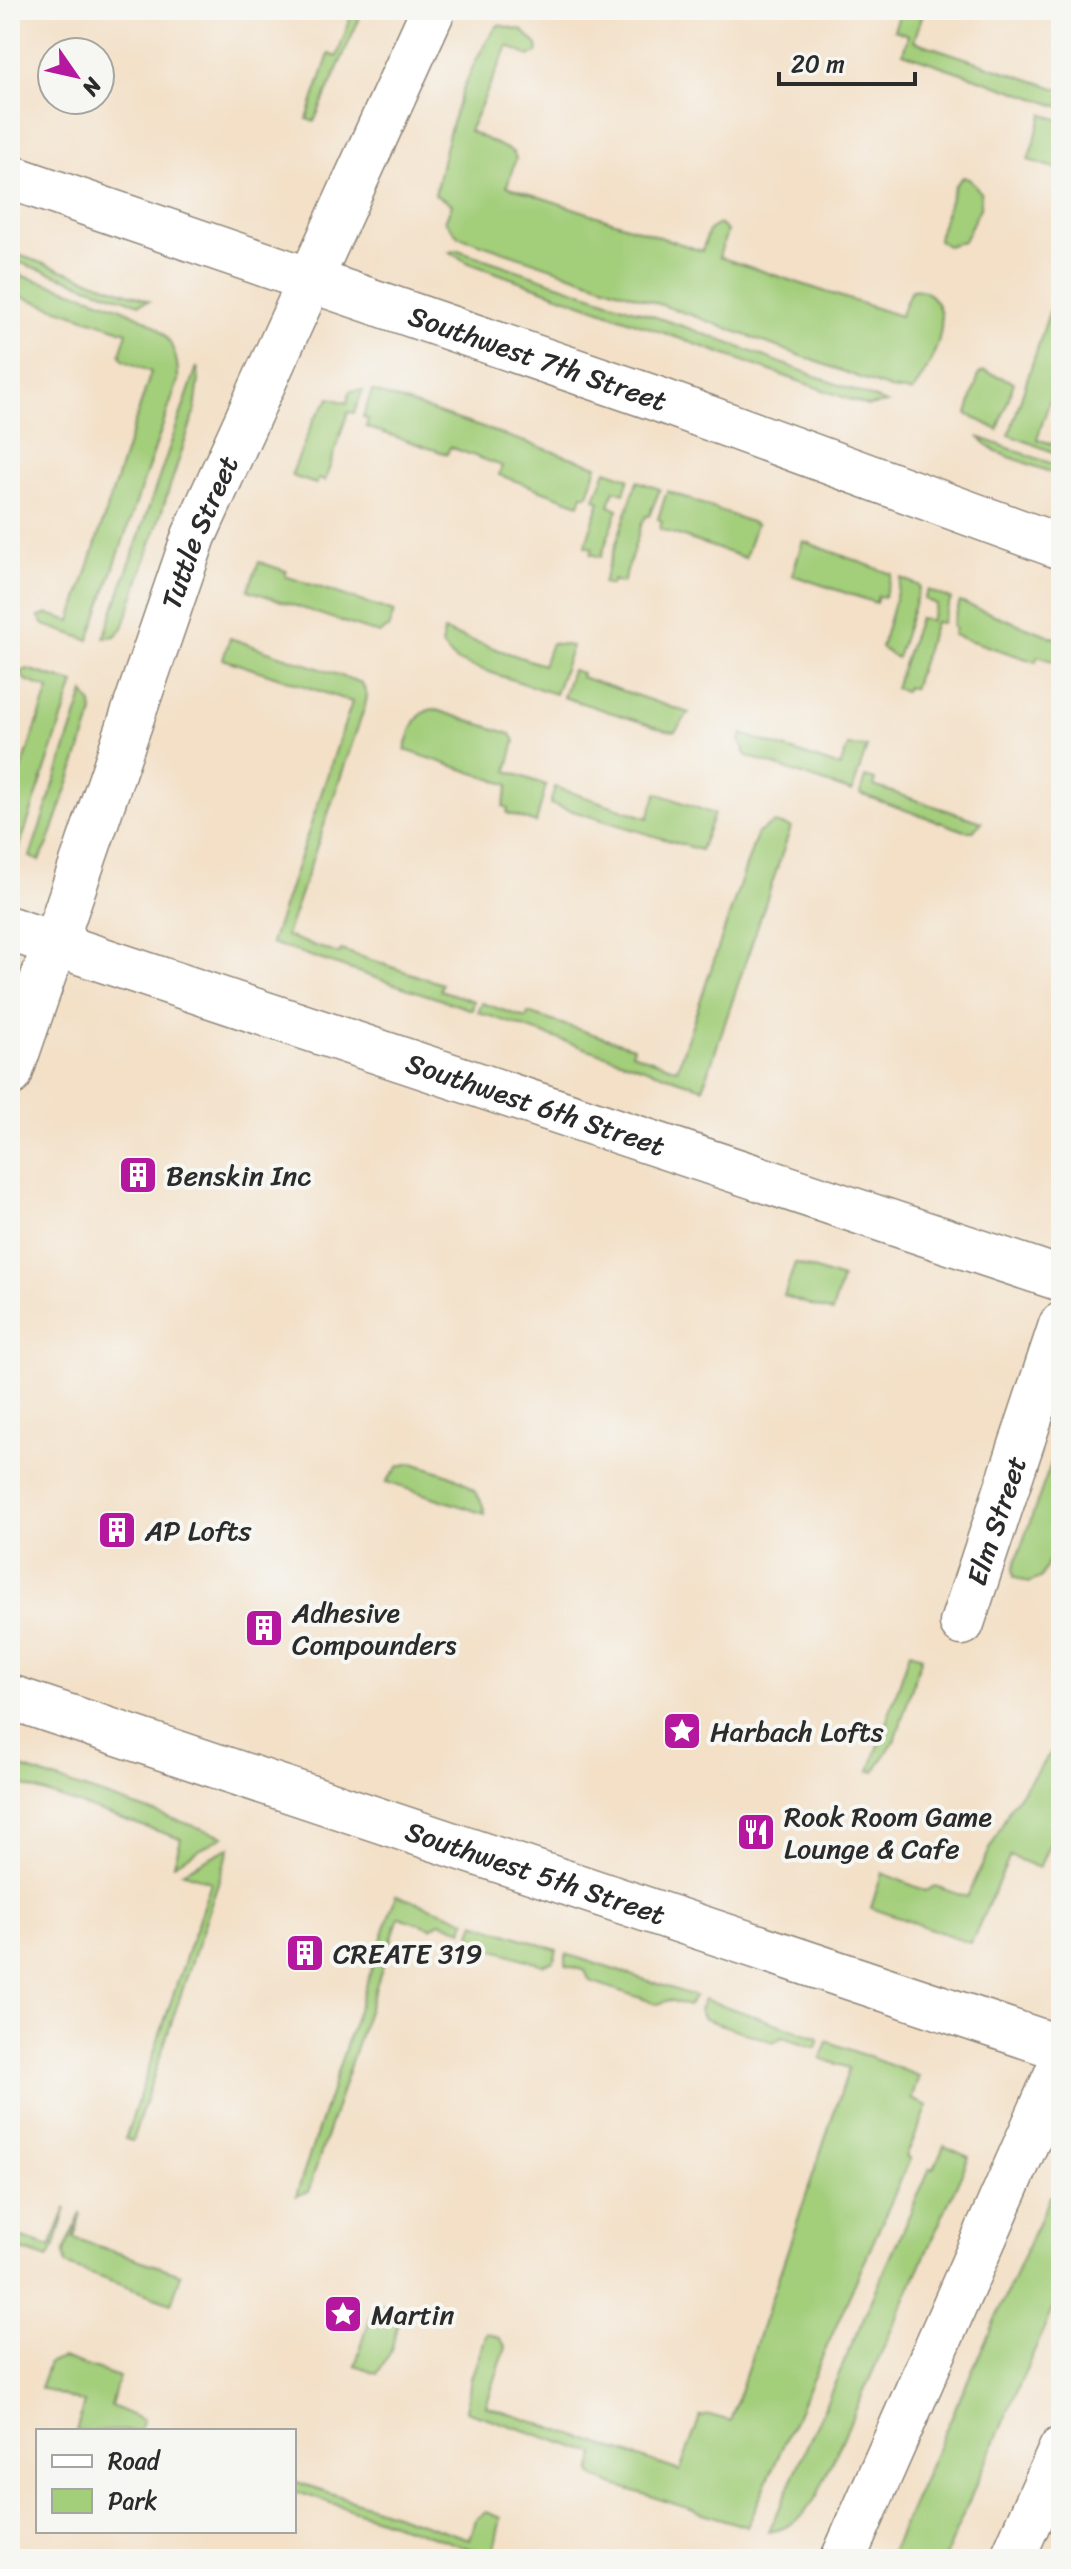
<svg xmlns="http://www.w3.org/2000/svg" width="1071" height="2569" font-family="Sriracha,sans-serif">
<rect width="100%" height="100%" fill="#f6f6f2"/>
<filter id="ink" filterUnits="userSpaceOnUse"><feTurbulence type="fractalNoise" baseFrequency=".0125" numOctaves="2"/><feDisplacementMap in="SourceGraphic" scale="16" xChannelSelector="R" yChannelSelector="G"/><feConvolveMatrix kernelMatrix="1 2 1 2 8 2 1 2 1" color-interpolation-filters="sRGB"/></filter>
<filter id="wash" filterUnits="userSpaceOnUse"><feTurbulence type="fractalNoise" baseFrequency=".006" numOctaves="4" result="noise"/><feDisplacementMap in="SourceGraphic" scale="32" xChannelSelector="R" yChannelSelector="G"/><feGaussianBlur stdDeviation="1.8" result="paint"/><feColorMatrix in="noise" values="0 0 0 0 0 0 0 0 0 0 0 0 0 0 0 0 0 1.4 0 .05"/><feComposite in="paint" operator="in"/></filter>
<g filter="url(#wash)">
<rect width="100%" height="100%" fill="#f3e0c7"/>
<path fill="#a3ce7a" stroke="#677c52" stroke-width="2" d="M353,10h10l-49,112 -7,-3 22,-65 8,3z
M901,10h23l-10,31 147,49v17l-158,-54 5,-18 -14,-5z
M498,25l24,5 15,15 1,7 -9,4 -21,-10 -39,85 44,21 3,6 -9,28 195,65 7,-21 10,-6 8,7 -8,26 181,59 11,-26c9,-2 16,1 22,8 22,24 -5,73 -21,94l-22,-3 -196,-73 -236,-80 -13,-15 7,-17 -17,-9c11,-57 27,-123 63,-170z
M1043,114l18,6v50l-33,-10z
M963,177l6,1 12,15 -1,15 -16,33 -17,5 -9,-6 1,-6 16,-49z
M458,250l236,80 193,73 -19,3 -399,-143 -19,-11z
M10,252l129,45 10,4 -10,3 -127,-44z
M10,272c38,13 123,33 150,58 14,13 19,33 18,51l-89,259 -45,-15 -5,-8 9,-3 23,7 80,-249 -28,-12 -3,-6 7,-22 -117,-39z
M1061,276v91l-24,72 24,8v8l-52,-20z
M197,367l2,12 -4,32 -72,217 -8,8 -11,2z
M984,371l30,11 -16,48 -31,-16 12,-40z
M363,390l-9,23 -6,-1 -23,69 -7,-2 -2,5 -25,-8 23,-57 16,-21 17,5 3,-12z
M372,391l225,75 -9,29h-6l-3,9 -80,-29 3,-9 -52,-19 -3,7 -81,-27 2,-8 -5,-2z
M978,437l83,30v9l-65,-24z
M606,470l23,8 -5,15 -10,-3 -5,16 9,3 -17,48 -10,-3 2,-6 -8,-2 15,-45 -5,-2z
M637,481l23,8 -11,27h-3l-4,7 -19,60 -10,-3 -2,5 -8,-2z
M667,491l89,33 -11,34 -85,-29 2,-8 -4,-2z
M803,541l89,33 -8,23 -6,-1 -2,7 -84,-28z
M259,562l27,9 -1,5 109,36 -5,15 -10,7 -131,-44z
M901,578l19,8 -23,72 -16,-10z
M928,590l23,9 -9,24 -7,-1 -22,67 -6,-2 -2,4 -10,-3 24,-70 11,3 6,-17 -12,-5z
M960,602l101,38v24l-23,-8 -2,6 -83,-27 2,-7 -3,-2z
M444,631l99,34 8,-22 21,3 -17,48 -99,-33 -14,-15z
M230,638l132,45 5,13 -2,10 -79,230 53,18 2,-4 101,34 -2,6 34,11 -2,9 -201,-67 81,-241 -129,-43z
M27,669l47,14 -64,193v-73l39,-114 -24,-9 -4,-8z
M572,670l10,3 -1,4 108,36 -14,18 -9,-1 -103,-33z
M84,693l8,11 1,9 -45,131 -9,17 -9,-4z
M433,709l78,25 4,7 -8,30 39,14 -10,38 -29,-10 1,-5 -5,-2 6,-21 -104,-35c6,-17 8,-37 28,-41z
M742,734l98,33 8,-21 19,1 -15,45 -105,-36 -7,-15z
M865,777l10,3 -1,6 108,36 -9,9h-8l-105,-37z
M555,787l93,31 9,-25 57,21 -14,36 -150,-46z
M773,823l18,4 -88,261 -225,-76 4,-9 44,15 2,-5 105,34 -1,6 45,16 80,-235z
M795,1263l47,16 -10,33 -48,-16z
M1061,1436v98l-20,44 -13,5 -14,-6 -1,-8z
M412,1463c30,10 67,15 73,51l-99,-32 13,-16z
M910,1652l12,4 -26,82 -21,33h-5z
M1061,1739v79l-22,50 -29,-12 -39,87 -100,-35 11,-35 44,18 9,-5 32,11 44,-91z
M10,1764l214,72 -50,28 7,-25 -171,-58z
M230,1847l-98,294 -7,-2 86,-257 -29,-10z
M396,1895l70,25 -3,10 -23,-8 -8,6 -33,-11 -91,275 -12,4z
M475,1923l82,27 -3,11 -11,4 -67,-21 -5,-11z
M566,1954l129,42 -7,10 -19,-6 -11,4 -68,-23 -5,-10 -19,-6z
M704,1999l115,39 -3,10 -33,-11 -10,5 -69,-23 -5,-9z
M827,2041l92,35 -8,23 17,7 -22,51 4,2 -163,368 -151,-48 -5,-6 5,-19 -130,-43 5,-33 16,-45 13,5 6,9 -20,59 194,65 20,-54 10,-2 20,6 119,-353 -28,-9z
M944,2146l25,11 -152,339c-13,19 -24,32 -48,36l161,-364 4,1z
M1050,2196l11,4v89l-117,270h-56z
M66,2208l-12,41 -6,10 -38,-13v-12l40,13z
M81,2213l-7,25 107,36 -10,29 -106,-38 -1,-13z
M375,2302l26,9 -10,40 -14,23 -22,-8z
M62,2358l57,19 -8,29 32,14 -4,11h-63l8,-28 -44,-15 9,-25z
M294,2481l176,58 6,-20 9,-7 16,6 -9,41h-20l2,-9 -180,-59z"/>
</g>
<g filter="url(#ink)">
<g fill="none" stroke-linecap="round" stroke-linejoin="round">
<defs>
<g id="street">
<path id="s1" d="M10,929l1051,350"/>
<path id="s2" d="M962,1623l99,-298"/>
</g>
<g id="secondary">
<path id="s3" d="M10,177l647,222 404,148"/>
<path id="s4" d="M10,1074l184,-538 239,-526"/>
<path id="s5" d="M10,1697l1051,351"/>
</g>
<path id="primary" d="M843,2559l218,-495
M1012,2559l49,-110"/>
</defs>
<use href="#street" stroke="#8f8679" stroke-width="47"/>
<use href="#secondary" stroke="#8f8679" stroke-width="47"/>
<use href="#primary" stroke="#8f8679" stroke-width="47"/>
<use href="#street" stroke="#fff" stroke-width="44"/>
<use href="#secondary" stroke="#fff" stroke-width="44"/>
<use href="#primary" stroke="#fff" stroke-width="44"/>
</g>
</g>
<defs>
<symbol id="building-square" viewBox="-11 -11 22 22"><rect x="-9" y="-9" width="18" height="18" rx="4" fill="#b5179e" stroke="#f6f6f2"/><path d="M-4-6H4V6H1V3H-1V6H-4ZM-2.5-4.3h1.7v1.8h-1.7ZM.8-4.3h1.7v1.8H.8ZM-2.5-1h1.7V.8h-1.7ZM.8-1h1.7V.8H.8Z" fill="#fff"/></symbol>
<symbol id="sight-square" viewBox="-11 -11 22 22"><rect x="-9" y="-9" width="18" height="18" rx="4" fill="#b5179e" stroke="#f6f6f2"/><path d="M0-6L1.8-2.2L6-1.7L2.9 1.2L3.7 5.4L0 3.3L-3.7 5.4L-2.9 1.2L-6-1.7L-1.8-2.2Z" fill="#fff"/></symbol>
<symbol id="restaurant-square" viewBox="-11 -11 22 22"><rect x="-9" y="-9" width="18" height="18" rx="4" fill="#b5179e" stroke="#f6f6f2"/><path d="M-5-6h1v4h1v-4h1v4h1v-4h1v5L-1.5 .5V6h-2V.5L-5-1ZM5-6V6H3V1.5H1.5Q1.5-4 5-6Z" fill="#fff"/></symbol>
</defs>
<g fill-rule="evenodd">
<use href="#building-square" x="116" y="1153" width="44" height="44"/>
<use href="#building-square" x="95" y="1508" width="44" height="44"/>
<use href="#building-square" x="242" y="1606" width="44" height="44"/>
<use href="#sight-square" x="660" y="1709" width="44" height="44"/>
<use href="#restaurant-square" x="734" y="1810" width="44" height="44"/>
<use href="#building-square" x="283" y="1931" width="44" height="44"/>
<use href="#sight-square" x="321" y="2292" width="44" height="44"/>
</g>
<g text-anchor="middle" stroke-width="8" stroke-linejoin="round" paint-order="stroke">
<g font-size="28" fill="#2b2b2b" stroke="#f6f6f2">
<text dy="10" stroke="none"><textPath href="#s3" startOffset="558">Southwest 7th Street</textPath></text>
<text dy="10" stroke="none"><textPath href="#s4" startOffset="574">Tuttle Street</textPath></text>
<text dy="10" stroke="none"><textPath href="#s1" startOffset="554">Southwest 6th Street</textPath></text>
<text dy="10" stroke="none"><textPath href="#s2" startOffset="108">Elm Street</textPath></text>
<text dy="10" stroke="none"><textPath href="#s5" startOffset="554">Southwest 5th Street</textPath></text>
</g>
<g font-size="28" fill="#2b2b2b" stroke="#f6f6f2" text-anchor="start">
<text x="166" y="1185">Benskin Inc</text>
<text x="145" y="1540">AP Lofts</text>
<text x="292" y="1622">Adhesive<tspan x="292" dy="32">Compounders</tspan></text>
<text x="710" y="1741">Harbach Lofts</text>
<text x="784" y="1826">Rook Room Game<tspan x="784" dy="32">Lounge &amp; Cafe</tspan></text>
<text x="333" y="1963">CREATE 319</text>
<text x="371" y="2324">Martin</text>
</g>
</g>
<rect width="1071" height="2569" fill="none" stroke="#f6f6f2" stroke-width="40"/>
<rect x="36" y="2429" width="260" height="104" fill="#f6f6f2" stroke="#a5a5a2" stroke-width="2"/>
<rect x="52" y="2455" width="40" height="12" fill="#ffffff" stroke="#a5a5a2" stroke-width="2"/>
<text x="108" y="2469" font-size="24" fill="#2b2b2b">Road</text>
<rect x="52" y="2489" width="40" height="24" fill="#a3ce7a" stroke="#a5a5a2" stroke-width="2"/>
<text x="108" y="2509" font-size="24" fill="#2b2b2b">Park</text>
<g transform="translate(76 76) rotate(124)"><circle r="38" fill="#f6f6f2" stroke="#a5a5a2" stroke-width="2"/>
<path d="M0-6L14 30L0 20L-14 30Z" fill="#b5179e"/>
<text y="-12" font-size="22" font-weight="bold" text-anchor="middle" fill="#2b2b2b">N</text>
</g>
<path d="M779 72v12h136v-12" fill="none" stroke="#2b2b2b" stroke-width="4"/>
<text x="791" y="72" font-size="24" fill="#2b2b2b" stroke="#f6f6f2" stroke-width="6" paint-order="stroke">20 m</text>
</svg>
